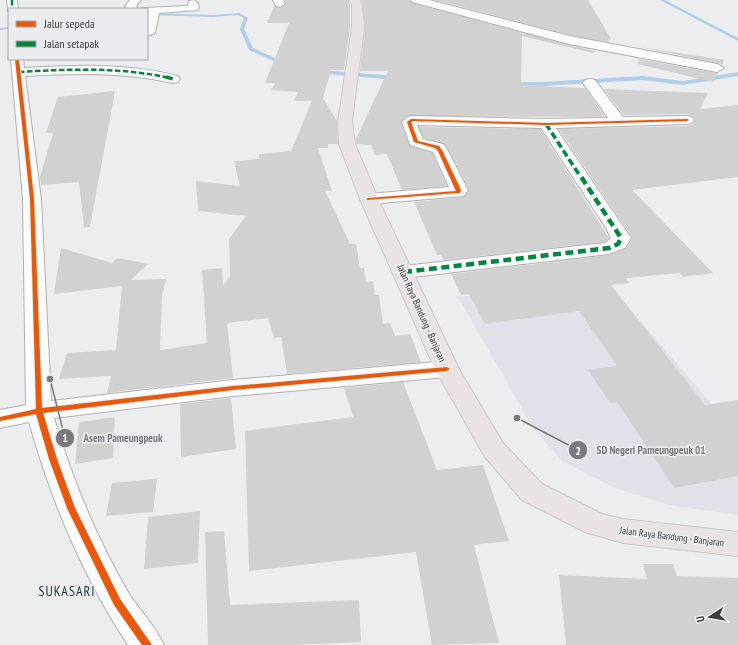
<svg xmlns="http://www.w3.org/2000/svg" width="738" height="645" font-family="'PT Sans Narrow',sans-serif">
<rect width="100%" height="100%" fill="#ecedef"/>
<path fill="#e0e1e9" d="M606,281l132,154v80l-69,-10 -54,-17 -53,-27 -29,-33 -75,-131z"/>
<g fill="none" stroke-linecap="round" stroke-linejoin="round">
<path fill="#b1cde7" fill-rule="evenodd" d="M660,0h5l73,38v3z
M147,13l66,2 26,-2 9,5 -4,11 9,19 35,16 -5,1 -34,-15 -9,-21 4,-11 -6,-3 -25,2 -66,-2z
M9,27v2l-9,1v-2z
M319,70l77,6 3,2 -3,2 -79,-7 -1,-1z
M738,72v4l-55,9 -40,-5 -101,6h-33l-3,-2 3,-2h33l101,-6 40,5z"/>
</g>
<path fill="#d2d1d1" d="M285,0h64l1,5v23l-6,42h-13l-8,28 14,23 1,23h-10v4h-10l14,43h-7l25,53h6l4,24h4l2,14 7,-1 2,14h4l4,29 7,-1 5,13 15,-2 11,28 -134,12 -6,-37 -7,1 -6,-20 -41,5 6,55 -126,15 4,-17 -52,3 8,-26 49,-3 6,-64 -68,8 7,-46 51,15 6,-5 30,6 -17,16 35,-1 -4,17 -2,54 47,-7 -5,-73 20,-2 1,18 7,-10 -1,-37 17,-23 -48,-5 -2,-30 44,5 -6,-25 25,-2v-5l32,-3 21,-50h-18l4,-9 -27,-2 5,-7h-11l24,-60h-22l7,-17 6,2 6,-3z
M362,0h48l2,3 157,42 27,6 -3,2 -71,-17 -1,49 64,3 20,29 -198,-1 -6,6 8,23 23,8 15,33 -45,4 -15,-36 -12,1 -4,-10 -15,-1v-5l32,-68h-28l5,-43z
M435,0h153l23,39 -4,3 -37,-7z
M641,47l83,13 -2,5 -5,-2z
M639,59l78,14h1l-5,9 -75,-18z
M604,89l104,4 -8,16 38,-4v72l-106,13 81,83 -30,4 -3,-4 -54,5 3,5 -18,2 94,120 33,-5v76l-64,12 -57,-86 -7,1 -22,-33 29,-4 -38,-55 -94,13 -16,-30 -8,1 -10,-21 158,-19 17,-6 6,-12 -73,-108 128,-3 6,-2 2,-5 -3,-3 -5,-2 -63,1z
M115,91l-25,136h-6l-5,-45 -38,3 -1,-8 13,-44h-7l12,-36z
M419,127l121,2 69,109 -5,4 -160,18 -3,-5h-4l-23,-53 50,-5 5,-8 -22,-43 -4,-3 -19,-5z
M403,382l34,88 46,-5 26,76 -35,4 25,98 -67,2 -16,-93 -167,19 -4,-140 108,-14 -9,-29z
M231,398l5,51 -55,8 -1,-53z
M115,417l-2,41 -38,6 4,-42z
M157,479l-4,33 -47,4 6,-33z
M200,511l-2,52 -54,6 4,-52z
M224,531l6,74 129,-5 2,42 -67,3h-86l-3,-113z
M643,564h30l4,12 61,2v67h-172l-7,-70 88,4z"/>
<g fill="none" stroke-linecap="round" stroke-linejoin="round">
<defs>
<path id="minor" d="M7,0h10l1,9h-9l-1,2z
M130,0h11l-5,6 2,3h-12l-1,-3z
M194,0l4,3 1,5 -1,2 -39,3 -4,20 -8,3v-27h-5l1,-1 45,-2 1,-5z
M273,0h10l2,4 -5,3 -4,-1z
M411,0h18l141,36 147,28 7,4 -7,4 -148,-28 -157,-42z
M11,59h12l1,9c52,-3 103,-5 154,8l2,3 -2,3 -5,1c-49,-11 -98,-10 -148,-7l16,123 10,202 182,-21 214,-19 8,3 4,5 -4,5 -8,3 -214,19 -179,22c18,60 42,119 74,174 11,18 27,33 36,53h-36c-45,-68 -77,-145 -99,-223l-29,6v-18l26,-5 -3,-206z
M590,79l5,1 28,37 64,-1 5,1 2,3 -2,3 -5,1 -131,4 75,110 -6,10 -16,6 -205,24 -7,-2 -3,-4 3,-4 7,-2 201,-23 6,-5 -5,-10 -65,-100 -124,-3 6,14 20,5 3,3 22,43 -4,6 -95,8 -6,-1 -3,-4 3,-4 6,-1 80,-7 -16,-35 -23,-7 -8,-23 5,-5 5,-1 134,3 62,-1 -25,-35 2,-3z"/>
<path id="major" d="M350,0h10l2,5 2,23 -12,94 3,22 23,55 81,170 44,74 39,41 60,30 21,5 115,13v24l-115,-13 -38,-11 -63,-32 -37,-43 -50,-88 -75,-170 -21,-55 -1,-22 14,-94v-23z"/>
</defs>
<use href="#minor" stroke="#b1b1b2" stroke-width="2"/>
<use href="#major" stroke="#c9cacb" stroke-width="2"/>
<use href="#minor" fill="#fcfcfd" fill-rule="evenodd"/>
<use href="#major" fill="#e9e3e6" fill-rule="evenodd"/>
<path stroke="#00873e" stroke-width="2.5" stroke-dasharray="5.5 2.5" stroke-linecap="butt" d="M12,0v9
M19,72c51,-3 101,-5 151,6"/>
<path stroke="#00873e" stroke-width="3.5" stroke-dasharray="7 3.5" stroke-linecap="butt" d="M166,77l7,2
M546,124l34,52"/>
<path stroke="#00873e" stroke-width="4.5" stroke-dasharray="8 4.5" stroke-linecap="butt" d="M404,272l205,-24 9,-4 3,-6 -41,-63"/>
<defs>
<path id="cycleway" d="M15,59h4l15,140 8,209 191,-22 214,-19 3,2 -3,2 -214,19 -190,23 14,46 18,49 45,91 32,46h-10l-28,-40 -47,-97 -18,-49 -13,-45 -36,7v-4l36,-8 -6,-210z
M411,119l135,4 141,-4 2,1 -2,1 -141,4 -133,-4 -2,1 7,19 21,5 3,4 19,40 -1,3h-2l-91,7v-2h2l87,-7 -18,-40 -3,-3 -21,-6 -7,-20z"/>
</defs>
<use href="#cycleway" stroke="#ebecf0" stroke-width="2"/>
<use href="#cycleway" fill="#e8590c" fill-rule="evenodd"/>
</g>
<g text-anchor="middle" stroke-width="3.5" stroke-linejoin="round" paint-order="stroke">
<g font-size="10" fill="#3c3c3e" stroke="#ebecf0">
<text transform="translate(422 313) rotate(66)" y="4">Jalan Raya Bandung - Banjaran</text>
<text transform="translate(672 536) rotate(7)" y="4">Jalan Raya Bandung - Banjaran</text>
</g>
<g font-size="14" letter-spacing="1" fill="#15373b" stroke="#ebecf0">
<text x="67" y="596">SUKASARI</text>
</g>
</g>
<path fill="none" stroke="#7a7a7c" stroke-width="1.5" d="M50 379L65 438M517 418L578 450"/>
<g fill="#7a7a7c" stroke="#ebecf0" stroke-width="1.5">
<circle cx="50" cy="379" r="4"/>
<circle cx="517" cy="418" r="4"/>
<circle cx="65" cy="438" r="10"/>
<circle cx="578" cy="450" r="10"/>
</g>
<g font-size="12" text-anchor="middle" font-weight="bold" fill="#fff">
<text x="65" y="442">1</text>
<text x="578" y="455">2</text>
</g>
<g font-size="11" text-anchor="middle" font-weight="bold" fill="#7a7a7c" stroke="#ebecf0" stroke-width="3.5" stroke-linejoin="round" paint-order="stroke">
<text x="123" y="442">Asem Pameungpeuk</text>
<text x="651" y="454">SD Negeri Pameungpeuk 01</text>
</g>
<rect x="8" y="8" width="140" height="52" fill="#ebecf0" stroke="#a5a6a9"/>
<rect x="16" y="21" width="20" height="6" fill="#e8590c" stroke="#a5a6a9"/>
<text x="44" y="28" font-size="12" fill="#3c3c3e">Jalur sepeda</text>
<rect x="16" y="41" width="20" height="6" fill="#00873e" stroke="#a5a6a9"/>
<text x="44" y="48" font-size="12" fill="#3c3c3e">Jalan setapak</text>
<g transform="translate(710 617) rotate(258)" stroke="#ebecf0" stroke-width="3" paint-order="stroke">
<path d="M0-3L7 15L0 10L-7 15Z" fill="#3c3c3e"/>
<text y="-6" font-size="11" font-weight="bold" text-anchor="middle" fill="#3c3c3e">U</text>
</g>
</svg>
